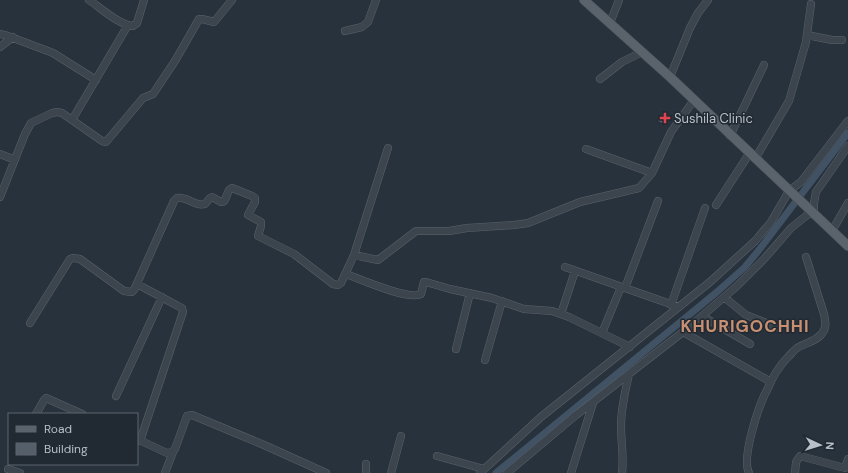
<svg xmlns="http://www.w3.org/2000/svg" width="848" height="473" font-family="'DM Sans',sans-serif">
<rect width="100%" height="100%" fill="#28323c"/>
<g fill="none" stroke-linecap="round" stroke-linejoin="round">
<path stroke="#405263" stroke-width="7" d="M496,473l221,-181 28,-25 14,-17 89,-117"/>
</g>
<path fill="#545f6a" stroke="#232b34" d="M663,112l7,4 -5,9 -8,-4z"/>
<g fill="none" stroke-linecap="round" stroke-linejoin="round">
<defs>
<path id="minor" d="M89,0c12,8 30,25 44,26l4,-3 7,-23
M610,23l9,-23
M345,31l17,-4 6,-5 8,-22
M0,34l8,2 45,17 43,27
M807,35l25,5h10
M0,47l13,-10
M670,77l20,-49 8,-15 10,-13
M600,79l22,-17 20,-10
M72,120l56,-95
M730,136l34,-71
M586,149l66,24
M0,154l15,6
M755,159l34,-58 17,-59 5,-38
M0,197l25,-63 6,-11 21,-10 5,-1 5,1 40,28 4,1 37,-44 10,-4 22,-33 24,-42h3l12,3 18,-22
M716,205l33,-51
M814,215v-12l2,-11 32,-46
M832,231l16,-28
M354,255l34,-107
M565,267l114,40
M346,274c14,5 63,27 75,20l3,-12h2l24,7 42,9 32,11 28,2 17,6 61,30
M137,284l41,22 4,2 1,4 -43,129
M625,288l33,-87
M724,297l22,18 31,12
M671,305l34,-97
M561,314l14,-43
M702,316l48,28
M30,323l40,-64 3,-1 7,1 44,32 8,1 2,-2 40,-89 3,-3c10,-2 18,9 28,6l5,-6 2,-1 9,5h2c5,-4 3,-12 9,-14l20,8 3,2v4l-7,13 13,7v4l-3,10 36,18 39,30 5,1 3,-2 13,-28 24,5 38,-29h33l18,-3 47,-3 14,-2 52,-21 59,-14 13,-15 19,-41 23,-32
M683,332l88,50
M602,333l19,-46
M456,349l14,-56
M485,360l17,-59
M116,396l46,-99
M36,414l8,-14 2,-2 36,16
M137,439l30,14c4,0 6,-1 8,-4l12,-33 5,-1 72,30 62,28
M437,456l47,13
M8,469l12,4
M165,473l8,-21
M366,473v-9
M391,473l10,-37
M480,473l61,-56 169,-135 45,-41 16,-19 18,-31 12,-9 47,-61
M507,473l69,-58 112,-87 49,-42 28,-28 26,-30 20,-16
M571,473l22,-70
M622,473c2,-16 -1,-31 -1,-47 0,-18 4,-34 8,-52
M749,473c-8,-15 10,-68 18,-83 5,-12 12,-24 21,-33 3,-3 6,-7 9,-9 8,-5 21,-7 26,-16 4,-5 2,-12 1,-18l-18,-57
M795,473l1,-11 4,-6 45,12 3,-9"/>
<path id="major" d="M584,0l86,77 178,169"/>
</defs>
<use href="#minor" stroke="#5a626b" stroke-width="8"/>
<use href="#major" stroke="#454d56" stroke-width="10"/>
<use href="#minor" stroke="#3c444d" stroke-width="7"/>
<use href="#major" stroke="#5a636c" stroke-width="9"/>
</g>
<path fill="#e0444e" stroke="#212932" stroke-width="1.5" d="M663 112h4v4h4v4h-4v4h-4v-4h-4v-4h4z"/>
<g text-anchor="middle" stroke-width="3" stroke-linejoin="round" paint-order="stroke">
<g font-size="13" fill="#b8bfc8" stroke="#212932" text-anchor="start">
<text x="674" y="123">Sushila Clinic</text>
</g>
<g font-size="17" font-weight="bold" letter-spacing="1" fill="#c89072" stroke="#212932">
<text x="745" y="332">KHURIGOCHHI</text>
</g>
</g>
<rect x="8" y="413" width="130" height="52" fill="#212932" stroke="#5d656e"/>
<rect x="16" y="426" width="20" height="6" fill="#5a636c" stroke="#5d656e"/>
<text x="44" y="433" font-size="12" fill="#b8bfc8">Road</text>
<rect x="16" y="443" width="20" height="12" fill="#545f6a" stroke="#5d656e"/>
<text x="44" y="453" font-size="12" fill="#b8bfc8">Building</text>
<g transform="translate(820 445) rotate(94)" stroke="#212932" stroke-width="3" paint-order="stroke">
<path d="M0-3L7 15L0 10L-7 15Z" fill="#b8bfc8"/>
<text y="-6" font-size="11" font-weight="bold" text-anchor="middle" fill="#b8bfc8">N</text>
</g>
</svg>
